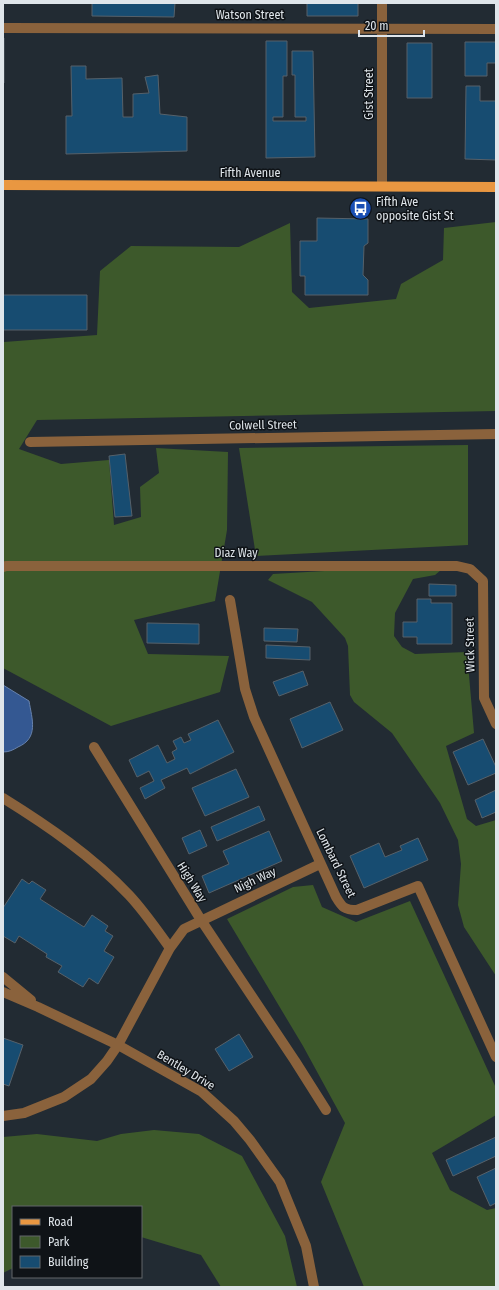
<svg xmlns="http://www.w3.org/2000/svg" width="499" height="1290" font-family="'Fira Sans Condensed',sans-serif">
<rect width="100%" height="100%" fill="#222b33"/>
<path fill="#3d592b" d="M496,222v189l-459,9 -18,29 42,15 48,-4 5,65 27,-8 -1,-30 19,-14 -3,-25 72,4 -1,78 -12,71 -81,19 14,34 81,2 -9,36 -109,34 -108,-58v-324l1,-2 93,-7 3,-64 31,-25 108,1 51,-24 2,69 17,16 87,-9 5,-15 42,-24 1,-32z
M468,445v100l-212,11 -17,-108z
M427,565l14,5 -6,5 -22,4 -18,34 -1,23 8,11 13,7 52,-2 7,81 -28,13 21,73 9,7 20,-6v156l-32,-49 -6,-22 3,-41 -3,-24 -18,-37 -48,-70 -38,-31 -4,-7 -2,-49 -3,-8 -33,-36 -44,-22 5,-6z
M313,885l9,22 34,15 54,-21 86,187v27l-64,38 18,37 37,20 9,-2v79h-132l-43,-105 24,-59 -42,-77 -76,-127 66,-32z
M154,1130l45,4 43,22 43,80 12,51h-76l-20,-32 -60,-18v-30h-128v61l-10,5v-136l34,-3 60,7 24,-7z"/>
<path fill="#345892" stroke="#6782ac" d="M3,685l26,16c3,18 10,37 -11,46 -5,3 -9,5 -15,5z"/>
<path fill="#174c71" stroke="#56616a" d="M92,3h83l-1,14 -82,-1z
M307,3h51v13h-51z
M3,38h1v45h-1z
M266,41h21v35h-4v41h-10v4h33v-4h-11v-42h-3v-24h21l2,106 -49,1z
M465,42h31v21h-9v13h-22z
M407,43h25v55h-25z
M71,66h15v13l36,-1 1,39h10v-23l16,-1 -4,-16 13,-2 2,39 27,3v34l-121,3v-38h6z
M466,86h14v15h16v59l-31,-1z
M317,218l51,1v24l-4,3 -1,29 5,5v15h-63v-19h-5v-35h17z
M3,295h84v35h-84z
M125,454l7,62 -17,1 -6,-61z
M429,584l27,1v11h-27z
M417,599h14v4h21v41h-35v-7h-14v-15h14z
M147,623l52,1v20l-52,-1z
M264,628l34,1 -1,13 -33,-1z
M266,645l44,2v13l-44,-2z
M303,671l5,14 -29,11 -6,-14z
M330,702l13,28 -41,18 -12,-29z
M218,720l16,32 -44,22 -3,-6 -26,12 4,8 -20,11 -5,-11 14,-7 -5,-10 -12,6 -8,-17 29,-15 9,18 8,-4 -3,-7 5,-3 -4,-8 8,-4 3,6 7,-3 -3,-6z
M483,739l13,28v6l-28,12 -15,-33z
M236,769l13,28 -44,19 -13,-28z
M496,790v22l-14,6 -7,-18z
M259,806l6,14 -48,21 -6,-14z
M200,830l7,16 -18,8 -7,-16z
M269,831l13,30 -73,32 -7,-17 27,-12 -6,-13z
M418,838l10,22 -64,28 -14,-32 29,-13 6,14 17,-7 -2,-4z
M22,879l7,5 3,-3 14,9 -6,9 44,28 8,-12 16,11 -3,5 8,5 -9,15 10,6 -16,27 -9,-6 -6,9 -25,-15 4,-6 -16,-9 1,-3 -28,-18 -4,7 -12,-7v-28z
M239,1034l14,23 -24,14 -14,-22z
M3,1038l20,7 -14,41 -6,-2z
M496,1137v19l-43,20 -7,-16z
M496,1168v35l-6,3 -13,-29z"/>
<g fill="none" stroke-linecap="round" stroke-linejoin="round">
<path stroke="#8a623c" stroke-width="10" d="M3,28l493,1
M382,186v-183
M30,442l466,-8
M3,567l3,-1h451l13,3 13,12 1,117 12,26
M230,600l15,89 9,28 82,180c6,10 8,13 21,13l61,-24 78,171
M94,747l107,173 94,141 31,49
M3,798c45,28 89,58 126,97 15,16 28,35 41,53
M3,977l28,23
M3,992l35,15 80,38 84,47 32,29 16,19 30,42 26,64 8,41
M3,1116l21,-3 40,-16 27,-18 16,-18 11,-16 52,-97 14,-19 136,-65"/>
<path stroke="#e99741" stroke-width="10" d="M3,185l493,2"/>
</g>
<defs>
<symbol id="bus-disc" viewBox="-11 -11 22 22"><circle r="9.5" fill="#1a4fb4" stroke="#0f1317"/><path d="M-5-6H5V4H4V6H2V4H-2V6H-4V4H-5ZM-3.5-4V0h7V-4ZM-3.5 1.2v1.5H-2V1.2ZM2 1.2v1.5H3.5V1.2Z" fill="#fff"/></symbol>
</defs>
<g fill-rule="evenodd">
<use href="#bus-disc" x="348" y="196" width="25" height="25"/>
</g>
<g text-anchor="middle" stroke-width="3" stroke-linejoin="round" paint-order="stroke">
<g font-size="12" fill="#dfe5ea" stroke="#0f1317">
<text x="250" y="19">Watson Street</text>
<text transform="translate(369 94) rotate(-90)" y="4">Gist Street</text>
<text x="250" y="177">Fifth Avenue</text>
<text transform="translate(263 425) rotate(-1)" y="4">Colwell Street</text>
<text x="236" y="557">Diaz Way</text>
<text transform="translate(470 645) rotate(-91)" y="4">Wick Street</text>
<text transform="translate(336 863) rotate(64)" y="4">Lombard Street</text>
<text transform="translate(255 880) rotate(-25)" y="4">Nigh Way</text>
<text transform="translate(192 882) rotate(58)" y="4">High Way</text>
<text transform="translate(186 1070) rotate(31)" y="4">Bentley Drive</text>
</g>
<g font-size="12" fill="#dfe5ea" stroke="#0f1317" text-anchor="start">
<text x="376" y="206">Fifth Ave<tspan x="376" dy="14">opposite Gist St</tspan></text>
</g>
</g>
<rect width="499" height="1290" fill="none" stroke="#dfe5ea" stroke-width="8"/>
<rect x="12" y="1206" width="130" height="72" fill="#0f1317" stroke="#62676b"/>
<rect x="20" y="1219" width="20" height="6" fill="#e99741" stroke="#62676b"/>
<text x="48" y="1226" font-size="12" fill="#dfe5ea">Road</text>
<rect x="20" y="1236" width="20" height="12" fill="#3d592b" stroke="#62676b"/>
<text x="48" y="1246" font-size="12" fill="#dfe5ea">Park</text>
<rect x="20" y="1256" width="20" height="12" fill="#174c71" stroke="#62676b"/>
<text x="48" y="1266" font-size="12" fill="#dfe5ea">Building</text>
<path d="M359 30v6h65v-6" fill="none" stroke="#dfe5ea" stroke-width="2"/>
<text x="365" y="30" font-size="12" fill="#dfe5ea" stroke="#0f1317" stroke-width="3" paint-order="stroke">20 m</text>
</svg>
